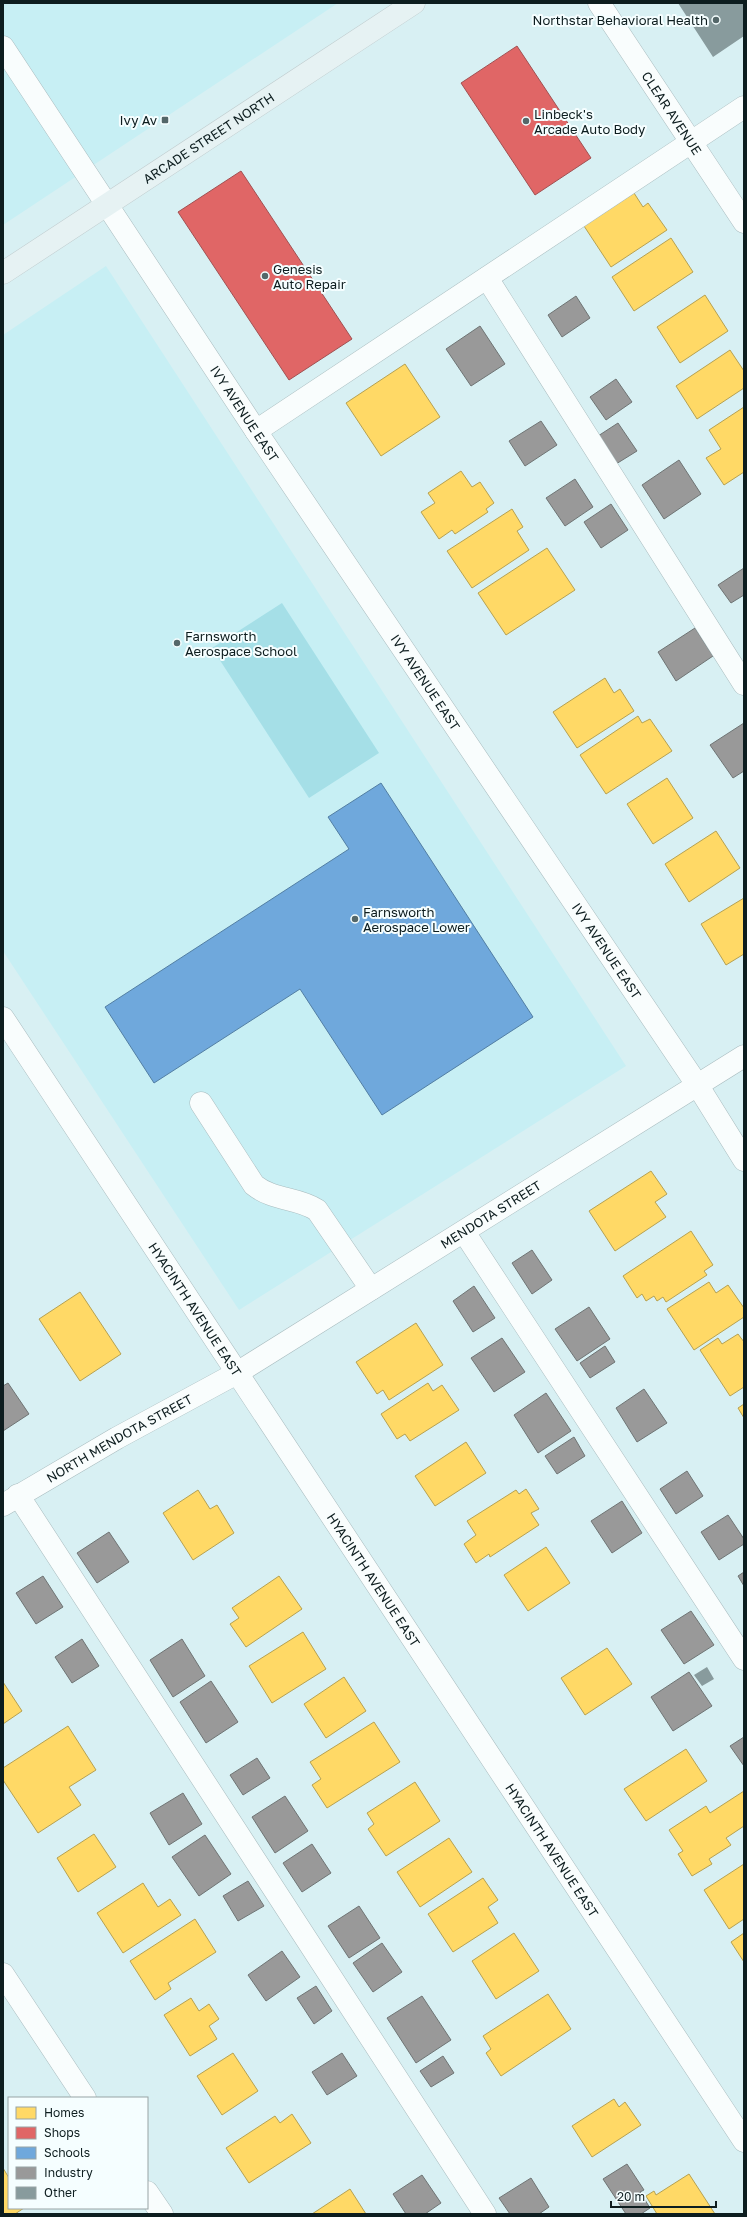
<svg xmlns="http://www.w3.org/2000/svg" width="747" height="2217" font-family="'Golos Text',sans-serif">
<rect width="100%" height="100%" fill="#d8f0f3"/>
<path fill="#c7eff4" d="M3,3h335l-335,222z
M106,266l520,800 -387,244 -236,-359v-616z"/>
<path fill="#a5dfe7" d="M282,603l97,150 -70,45 -97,-150z"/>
<path fill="#ffd966" stroke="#b6a151" d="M634,193l9,14 5,-4 19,27 -56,37 -27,-41z
M671,238l22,34 -59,39 -22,-34z
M705,295l23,36 -48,32 -23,-36z
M730,350l14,21v17l-47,31 -21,-33z
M405,364l35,53 -59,39 -35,-53z
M744,407v65l-20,13 -18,-27 15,-9 -12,-19z
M461,471l11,16 8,-5 14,21 -8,6 2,3 -33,22 -3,-4 -13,9 -18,-27 14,-9 -7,-10z
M512,509l11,18 -6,4 12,19 -57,38 -25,-37z
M547,548l28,42 -69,45 -28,-42z
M605,678l9,15 6,-4 14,22 -57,37 -24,-36z
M638,716l4,7 8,-4 22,32 -66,43 -26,-39z
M667,778l26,40 -40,26 -26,-40z
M716,831l24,37 -51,34 -24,-38z
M744,898v56l-18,11 -25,-41z
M651,1171l16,23 -12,8 11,15 -51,34 -26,-40z
M691,1231l22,34 -9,6 3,4 -41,27 -3,-5 -6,4 -3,-5 -8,5 -4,-7 -5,4 -14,-22z
M709,1282l7,11 12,-8 16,23v9l-50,33 -27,-41z
M80,1292l41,62 -41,27 -41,-62z
M416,1323l27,42 -54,35 -6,-10 -6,4 -21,-32z
M738,1334l6,8v45l-14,9 -30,-46 18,-12 4,6z
M428,1383l5,8 9,-6 17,25 -49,31 -5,-7 -8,5 -16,-25z
M744,1404v14l-6,-10z
M466,1442l20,31 -51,33 -20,-30z
M526,1489l13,20 -8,4 8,12 -49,32 -1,-3 -13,9 -12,-19 12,-9 -9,-14 49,-31 3,4z
M198,1490l12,19 7,-4 17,28 -41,27 -30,-47z
M546,1547l24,36 -42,28 -24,-36z
M279,1576l23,33 -56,38 -16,-23 9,-6 -7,-10z
M303,1632l23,37 -54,34 -23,-37z
M607,1648l25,36 -47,31 -24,-37z
M344,1677l22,34 -40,27 -22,-34z
M3,1682l19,29 -19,13z
M374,1722l26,40 -73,46 -15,-23 9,-6 -11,-17z
M68,1726l28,44 -27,17 12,18 -43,28 -35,-53v-12z
M686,1749l21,32 -61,40 -22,-32z
M415,1782l25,39 -54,35 -18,-27 6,-5 -7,-11z
M744,1791v35l-18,12 5,7 -22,14 3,5 -20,12 -14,-22 5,-3 -14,-21 37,-24 4,7z
M94,1834l22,33 -38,25 -21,-34z
M449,1838l23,34 -52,35 -23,-35z
M744,1864v55l-15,10 -25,-39z
M483,1878l15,22 -10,7 10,16 -45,29 -25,-38z
M143,1883l15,24 12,-8 11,16 -58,38 -26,-40z
M195,1919l21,33 -48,31 3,6 -16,11 -25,-39z
M514,1933l25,38 -43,28 -24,-38z
M744,1933v29l-13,-20z
M548,1994l23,35 -70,47 -15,-23 5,-4 -8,-13z
M191,1998l8,13 10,-7 10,15 -10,7 8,13 -27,17 -26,-41z
M233,2053l25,38 -36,24 -25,-39z
M614,2099l5,8 6,-5 16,23 -49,32 -20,-31z
M292,2114l19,29 -62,40 -23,-35 49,-32 5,7z
M3,2168l6,10v30h15l-9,6h-12z
M689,2174l26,40h-58l-11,-18 8,-5 2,4z
M350,2189l16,25h-54z"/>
<path fill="#e06666" stroke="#a15051" d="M517,46l74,112 -56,37 -74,-112z
M241,171l111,168 -63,41 -111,-168z"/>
<path fill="#6fa8dc" stroke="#527ea3" d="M381,783l152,234 -151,98 -82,-126 -146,94 -49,-76 244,-158 -21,-32z"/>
<path fill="#999" stroke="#6f7474" d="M576,296l14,22 -28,19 -14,-22z
M480,326l25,38 -34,22 -25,-37z
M616,379l16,23 -26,18 -16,-23z
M541,421l16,24 -32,21 -16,-25z
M618,423l19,28 -21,13 -18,-28z
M679,460l22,34 -37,25 -22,-34z
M575,479l18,28 -28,19 -19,-28z
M611,504l17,26 -27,18 -17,-26z
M744,568v27l-13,8 -13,-18z
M695,628l18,28 -37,25 -18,-29z
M744,723v48l-11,7 -23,-33z
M532,1250l20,30 -20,14 -20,-31z
M474,1286l21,32 -22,14 -20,-31z
M589,1307l21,32 -33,22 -22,-32z
M502,1338l23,34 -31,20 -23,-34z
M605,1346l10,16 -25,16 -10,-15z
M8,1383l21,31 -26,17v-45z
M644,1389l23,34 -30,19 -21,-34z
M546,1393l25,38 -33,22 -24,-38z
M574,1437l11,19 -28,18 -12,-18z
M687,1471l16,25 -27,18 -16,-25z
M622,1501l20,32 -30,20 -21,-32z
M728,1515l16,24v5l-25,16 -18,-28z
M109,1532l20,30 -32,21 -20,-30z
M744,1572v14l-6,-10z
M43,1576l20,31 -27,17 -20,-31z
M691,1611l23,34 -30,19 -23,-34z
M82,1639l17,27 -27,17 -17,-26z
M182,1639l23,37 -32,21 -23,-37z
M689,1672l23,34 -39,25 -22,-34z
M211,1681l27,41 -32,21 -26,-41z
M744,1737v29l-14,-20z
M257,1758l13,20 -27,17 -13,-20z
M183,1793l19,31 -33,21 -19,-32z
M285,1796l23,35 -33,22 -23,-36z
M205,1835l26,39 -32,22 -27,-39z
M312,1844l19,29 -29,19 -19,-29z
M248,1881l16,25 -26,15 -15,-25z
M359,1906l21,32 -31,20 -21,-32z
M382,1943l20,29 -29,20 -20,-29z
M282,1951l18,26 -34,24 -18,-26z
M316,1986l16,25 -18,13 -17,-26z
M422,1996l29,44 -35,23 -29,-45z
M342,2053l15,23 -30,19 -15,-23z
M443,2056l11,17 -23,14 -11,-16z
M627,2164l17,26 -4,2 10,16 -9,6h-15l-23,-35z
M422,2175l19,28 -16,11h-19l-13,-20z
M531,2178l18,29 -10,7h-29l-11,-16z"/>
<path fill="#889b9d" d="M678,3h66v33l-31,21z
M707,1667l7,12 -12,7 -8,-11z"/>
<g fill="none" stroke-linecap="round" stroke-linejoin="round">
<defs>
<g id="minor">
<path id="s1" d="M599,3l145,219"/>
<path id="s2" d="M3,47l253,384 442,655 46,74"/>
<path d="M487,278l257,406"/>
<path d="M256,431l488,-324"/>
<path id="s3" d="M3,1018l741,1123"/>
<path d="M201,1103l53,82c20,16 43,12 63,25l54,79"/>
<path d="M464,1232l280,427"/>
<path d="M18,1495l467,719"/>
<path id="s4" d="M3,1505l114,-67 120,-65 507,-317"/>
<path d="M3,1974l82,124"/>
<path d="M147,2192l15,22"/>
</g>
<g id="major">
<path id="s5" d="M3,273l411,-270"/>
</g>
</defs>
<use href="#minor" stroke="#a9bcbf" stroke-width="23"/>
<use href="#major" stroke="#c0ccce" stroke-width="23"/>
<use href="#minor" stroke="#f9fdfd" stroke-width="22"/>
<use href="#major" stroke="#e6f2f3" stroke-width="22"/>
</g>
<g fill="#546769" stroke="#f5feff" stroke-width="1.5">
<circle cx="716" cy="20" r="4"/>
<rect x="161" y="116" width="8" height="8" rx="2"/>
<circle cx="526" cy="121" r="4"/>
<circle cx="265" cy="276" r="4"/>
<circle cx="177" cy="643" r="4"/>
<circle cx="355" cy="919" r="4"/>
</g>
<g text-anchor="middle" stroke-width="4" stroke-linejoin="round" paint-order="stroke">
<g font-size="13" fill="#0d1d1f" stroke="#f5feff" text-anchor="start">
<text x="708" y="25" text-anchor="end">Northstar Behavioral Health</text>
<text x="534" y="119">Linbeck's<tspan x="534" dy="15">Arcade Auto Body</tspan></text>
<text x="157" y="125" text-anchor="end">Ivy Av</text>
<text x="273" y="274">Genesis<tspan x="273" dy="15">Auto Repair</tspan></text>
<text x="185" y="641">Farnsworth<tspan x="185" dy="15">Aerospace School</tspan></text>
<text x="363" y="917">Farnsworth<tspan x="363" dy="15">Aerospace Lower</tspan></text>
</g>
<g font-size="13" fill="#0d1d1f" stroke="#f5feff">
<text dy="5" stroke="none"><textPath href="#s1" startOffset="132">CLEAR AVENUE</textPath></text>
<text dy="5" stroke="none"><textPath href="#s5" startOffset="246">ARCADE STREET NORTH</textPath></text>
<text dy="5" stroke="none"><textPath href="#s2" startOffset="439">IVY AVENUE EAST</textPath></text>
<text dy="5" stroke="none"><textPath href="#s2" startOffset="763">IVY AVENUE EAST</textPath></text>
<text dy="5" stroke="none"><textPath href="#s2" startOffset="1087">IVY AVENUE EAST</textPath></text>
<text dy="5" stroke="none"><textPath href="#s4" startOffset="568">MENDOTA STREET</textPath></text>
<text dy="5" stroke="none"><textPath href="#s3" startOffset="349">HYACINTH AVENUE EAST</textPath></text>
<text dy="5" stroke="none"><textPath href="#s4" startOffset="134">NORTH MENDOTA STREET</textPath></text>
<text dy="5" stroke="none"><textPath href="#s3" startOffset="673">HYACINTH AVENUE EAST</textPath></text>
<text dy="5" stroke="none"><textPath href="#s3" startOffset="997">HYACINTH AVENUE EAST</textPath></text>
</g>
</g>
<rect width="747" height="2217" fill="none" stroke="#0d1d1f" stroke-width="8"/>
<rect x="8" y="2097" width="140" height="112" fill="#f5feff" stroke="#98a4a5"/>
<rect x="16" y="2107" width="20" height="12" fill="#ffd966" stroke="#98a4a5"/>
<text x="44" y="2117" font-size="12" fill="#0d1d1f">Homes</text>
<rect x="16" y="2127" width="20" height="12" fill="#e06666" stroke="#98a4a5"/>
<text x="44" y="2137" font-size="12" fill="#0d1d1f">Shops</text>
<rect x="16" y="2147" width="20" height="12" fill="#6fa8dc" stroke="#98a4a5"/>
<text x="44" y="2157" font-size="12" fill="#0d1d1f">Schools</text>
<rect x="16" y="2167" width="20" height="12" fill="#999999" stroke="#98a4a5"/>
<text x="44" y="2177" font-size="12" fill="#0d1d1f">Industry</text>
<rect x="16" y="2187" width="20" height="12" fill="#889b9d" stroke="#98a4a5"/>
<text x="44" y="2197" font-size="12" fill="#0d1d1f">Other</text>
<path d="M611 2201v6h105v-6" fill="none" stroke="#0d1d1f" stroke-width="2"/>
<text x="617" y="2201" font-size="12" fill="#0d1d1f" stroke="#f5feff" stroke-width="3" paint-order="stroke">20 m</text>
</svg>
